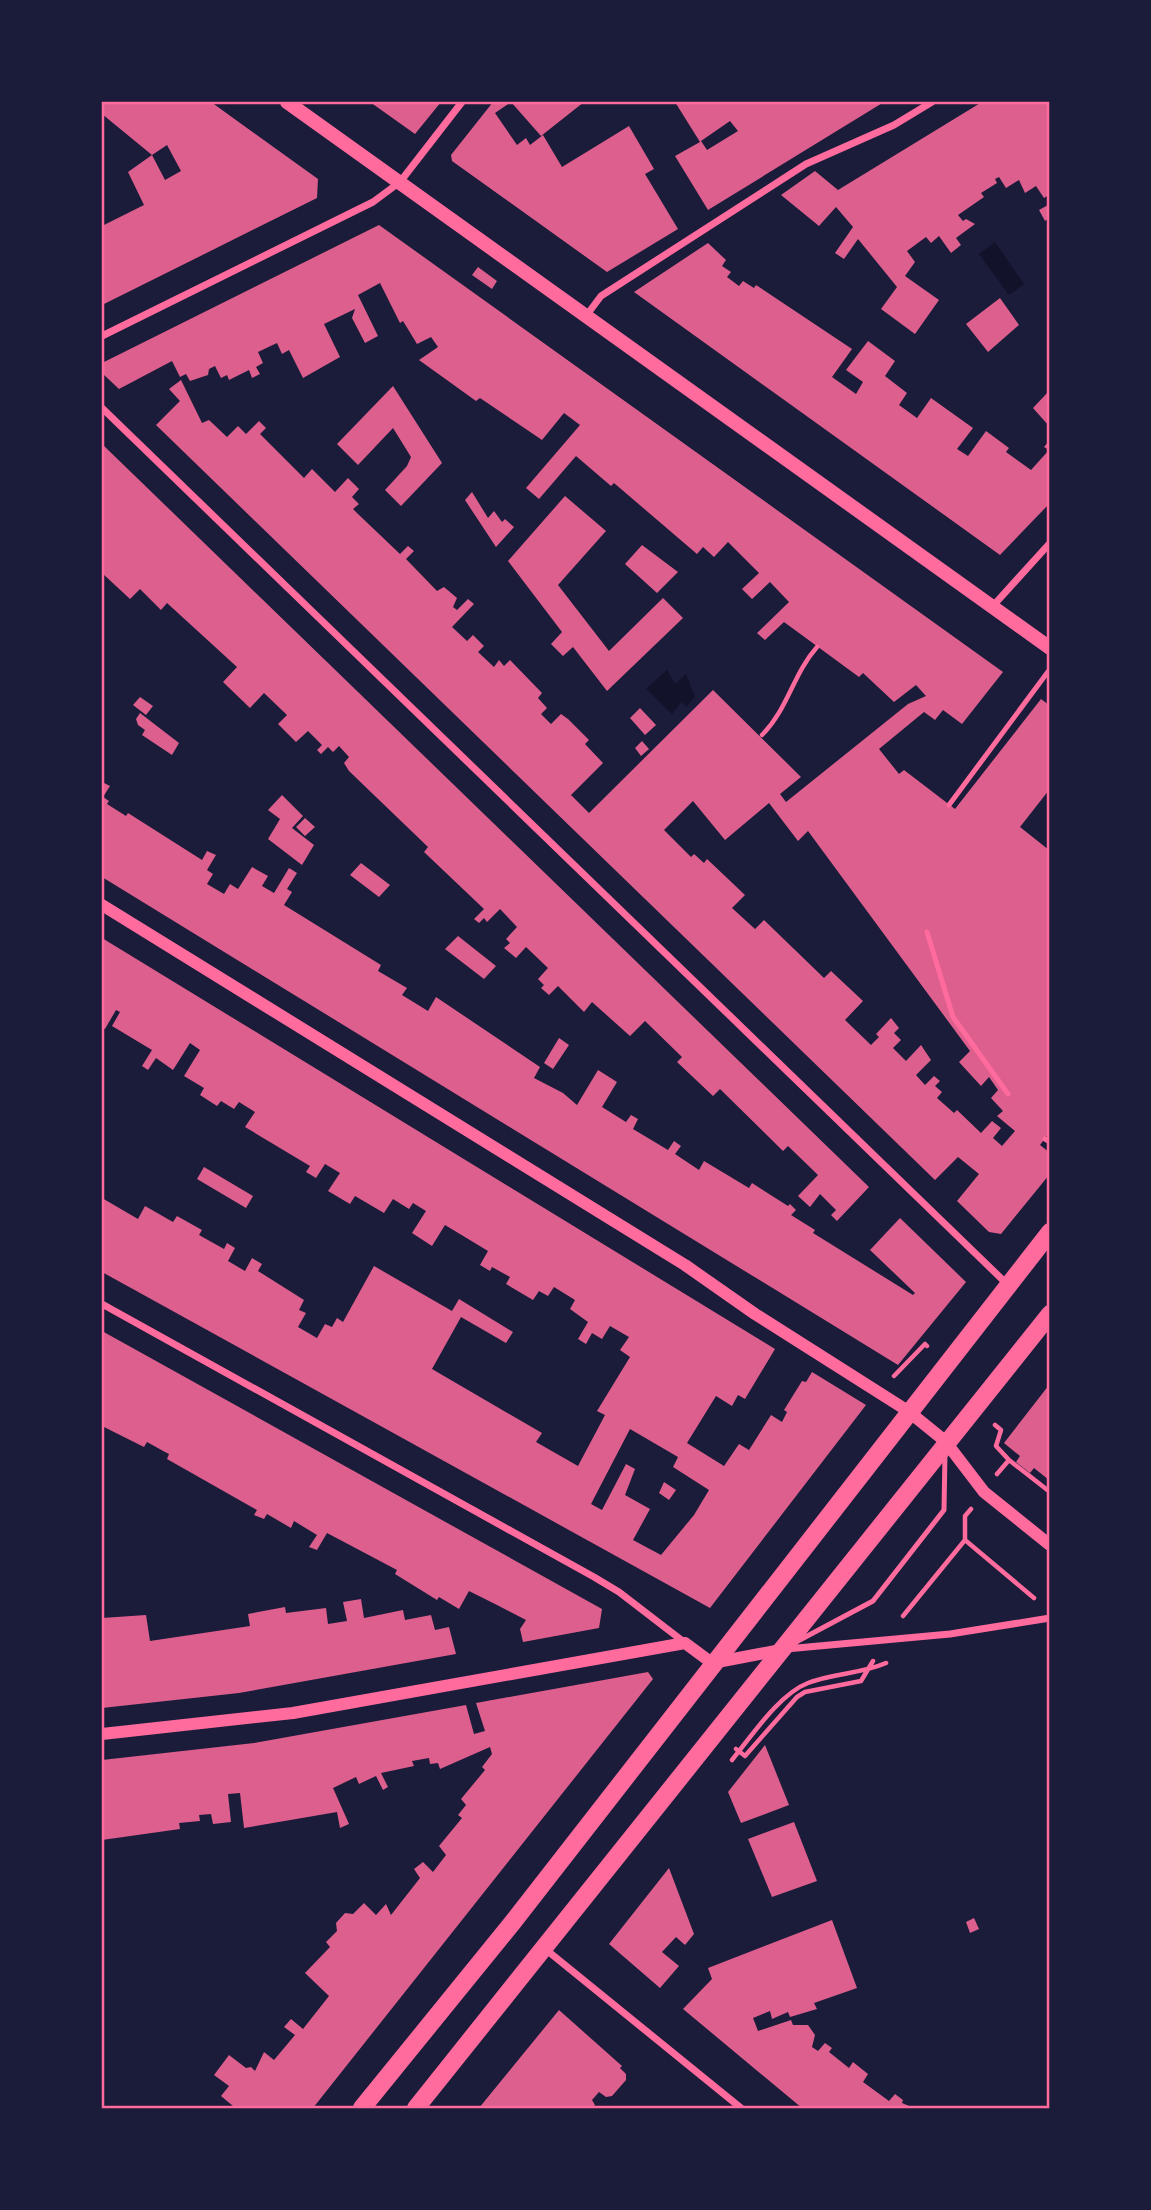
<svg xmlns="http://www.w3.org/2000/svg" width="1151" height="2210" font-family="'Source Sans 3',sans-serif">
<rect width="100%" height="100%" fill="#1b1b3a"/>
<path fill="#12122b" d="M995,242l29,42 -15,11 -30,-41z
M667,670l8,14 11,-10 9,23 -9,10 -4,-6 -10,13 -26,-25z"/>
<path fill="#dd5f8e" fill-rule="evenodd" d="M102,102h109l107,77 -1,19 -215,107v-79l42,-21 -16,-33 24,-17 -50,-41zM167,145l14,26 -16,9 -13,-25z
M370,102h71l-26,32z
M493,102h91l-43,34 -30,-34 -16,11 22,32 9,-7 4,7 13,-10 19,32 67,-41 25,43 -9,5 33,55 -71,43 -155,-111 -1,-6z
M675,102l83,2 126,-2 -176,108 -33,-54 25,-14zM730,121l8,10 -31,19 -6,-9z
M982,102h67v93l-5,3 -8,-12 -11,7 -6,-13 -13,8 -7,-11 -4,2 2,4 -16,10 3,4 -26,18 5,6 3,-2 9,5 -19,14 5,7 -10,8 -12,-17 -8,7 -5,-6 -19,14 8,11 -10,14 34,24 -24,34 -34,-25 16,-22 -39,-48 -14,20 -9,-6 18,-26 -17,-20 -17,19 -38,-31 34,-24 23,19z
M1048,205l1,13 -4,3 -6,-11z
M379,225l624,447 -41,52 -19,-14 -8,10 -11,-8 -45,37 20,25 5,-4 51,39 86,-110 8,6v85l-29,37 29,23v283l-9,12 9,7v23l-48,59 -12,-2 -32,-31 22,-27 -21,-17 -23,23 -779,-755 24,-24 -11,-12 12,-9 21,43 7,-3 18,17 11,-11 8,8 13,-13 7,7 -6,6 44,44 8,-9 23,23 13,-14 11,11 -7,8 7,7 -6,5 5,5 42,40 8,-8 6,5 -8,8 31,32 7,-4 13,11 -4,9 4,3 11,-11 6,5 -22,23 15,14 6,-6 11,11 -6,6 16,15 5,-7 5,6 6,-6 32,33 -4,5 9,10 -6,6 10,10 10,-10 7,5 21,21 -4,4 18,19 -32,32 18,18 124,-123 88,87 -21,17 6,8 122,-98 18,-8 -10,-11 -22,17 -31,-29 -4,4 -75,-55 -19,18 -8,-7 32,-31 -19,-20 -18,17 -10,-10 17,-16 -31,-31 -14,15 -11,-10 -6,7 -83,-71 -3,3 -35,-30 -37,43 -13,-11 54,-63 -16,-12 -22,27 -62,-42 -4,3 -57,-41 19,-13 -7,-10 -14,7 -14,-23 -3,2 -20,-40 -22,12 20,41 -13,7 -13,-25 3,-9 -31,15 16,33 -37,21 -14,-28 -7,4 -5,-11 -19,9 5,11 -7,4 4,7 -8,4 -3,-8 -20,10 -2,-5 -6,3 -6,-12 -6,3 -1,6 -18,6 -4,-7 -6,3 -8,-16 -53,28 -17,-16v-10zM693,801l32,39 44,-37 29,38 10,-10 162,220 -11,11 22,24 8,-9 9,13 -7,8 12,13 -6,5 18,15 -13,15 -9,-8 8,-10 -9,-7 -11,12 -24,-23 -3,3 -17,-15 5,-6 -7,-6 5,-5 -6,-5 -9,9 -9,-10 15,-15 -10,-15 -15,16 -13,-13 8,-8 -7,-7 5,-5 -8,-10 -15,16 3,3 -8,8 -26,-25 18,-19 -32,-30 -7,7 -60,-58 -9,9 -23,-21 13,-13 -38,-36 -3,4 -10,-9 -3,3 -27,-27z
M708,243l18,17 -4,6 9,6 -4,5 12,9 4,-5 11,7 2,-3 96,64 -20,28 24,17 7,-12 -17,-12 22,-29 27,20 -10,15 22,17 -8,12 18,13 14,-20 42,30 -16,21 11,7 18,-25 23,17 -3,4 25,18 18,-20 -5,-3 5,-6v63l-49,51 -366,-263z
M478,267l19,14 -5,8 -20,-14z
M1000,298l19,27 -31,27 -22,-28z
M393,386l49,77 -41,43 -16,-16 22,-24 4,-9 -18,-29 -35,37 -21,-21z
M1049,391v35l-16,-18z
M102,444l767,743 -32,34 -6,-6 5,-5 -16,-16 -10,13 -12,-11 20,-21 -30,-29 -5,5 -63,-62 -7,7 -36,-34 5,-5 -37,-36 -15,15 -38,-34 -8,10 -26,-26 -9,9 -8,-7 3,-3 -6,-6 10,-11 -22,-21 -10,11 -12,-10 6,-5 -4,-4 11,-12 -17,-18 -13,13 -3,-4 -5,5 -5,-4 10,-10 -60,-57 4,-5 -79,-76 -5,-8 5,-6 -10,-11 -6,6 -5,-5 -7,7 -4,-4 5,-5 -14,-14 -12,11 -18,-18 9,-9 -23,-22 -14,15 -27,-26 14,-15 -70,-64 -6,7 -21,-21 -10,10 -28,-26z
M472,492l16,26 6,-7 8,11 3,-3 9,8 -18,20 -31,-47z
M565,496l41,35 -48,54 51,66 54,-53 20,20 -76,73 -34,-44 -10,9 -12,-12 11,-12 -54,-71z
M642,545l36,27 -21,21 -32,-29z
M140,697l13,9 -7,9 -13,-10z
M640,708l16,17 -11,10 -15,-17z
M140,713l39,30 -7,12 -30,-20 3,-5 -7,-5 -2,-6z
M642,741l7,8 -8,7 -6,-8z
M102,782l8,4 -7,11 6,4 -2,3 19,12 2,-3 74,47 5,-9 9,4 -9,15 6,4 -6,10 17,10 6,-10 8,5 14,-22 16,9 -6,10 12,7 15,-25 8,5 -10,16 5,3 -8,13 97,60 -3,6 29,17 -5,7 26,16 8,-14 104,70 -6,11 29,15 14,12 21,-35 19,12 -15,25 24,15 5,-7 7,4 -5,10 35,21 6,-9 7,5 -6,8 24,16 5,-9 45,27 3,-5 36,23 2,-2 6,6 -5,5 24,15 -2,3 100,62 2,-2 -45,-43 30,-32 66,64 -68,83 -796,-488z
M282,795l21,21 -11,12 22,17 -12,20 -34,-26 12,-20 -12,-9z
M305,818l10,9 -10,9 -9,-9z
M361,863l29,22 -11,12 -29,-22z
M458,936l38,30 -12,13 -39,-30z
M102,938l673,411 -30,50 -7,-4 -6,11 -16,-10 -29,47 37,23 15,-22 10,6 22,-35 11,7 5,-10 -3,-2 18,-29 4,1 6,-10 54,33 -156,203 -608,-336v-74l36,21 7,-13 28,16 4,-6 25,14 -3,5 25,14 3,-6 8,5 -7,13 17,10 7,-13 10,6 -4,7 46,29 -5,10 7,3 -8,14 19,11 8,-14 7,3 5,-9 6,4 31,-56 78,45 7,-12 54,33 -7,11 -45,-26 -29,52 110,64 -6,9 42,24 27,-51 -8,-4 33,-54 -10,-7 9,-13 -19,-11 -8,13 -10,-6 -6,11 -8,-5 10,-17 -18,-13 5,-9 -21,-13 -6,9 -9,-5 -6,9 -27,-16 4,-7 -18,-10 -2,4 -10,-6 8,-14 -43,-26 -13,21 -20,-13 14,-22 -13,-8 -4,6 -16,-10 -9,14 -29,-17 -5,8 -22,-13 12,-18 -15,-9 -9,14 -10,-6 4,-6 -65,-39 10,-15 -16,-10 -5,7 -13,-8 -4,5 -17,-11 4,-7 -20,-12 16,-26 -10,-7 -17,27 -17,-12 -8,12 -6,-4 10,-16 -40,-24 8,-14 -4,-2 -11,19 -3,-1zM630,1429l48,28 -5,10 36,23 -15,25 -33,40 -28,-15 17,-31 -25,-14 10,-26 -9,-5 -24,46 -11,-6z
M559,1038l10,7 -16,24 -9,-6z
M204,1167l49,29 -7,12 -49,-29z
M102,1331l500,278 -3,19 -76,14 -3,-13 6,-9 -29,-15 -28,-14 -10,18 -20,-12 -2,3 -42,-26 2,-4 -70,-37 -10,17 -8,-3 8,-12 -23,-14 -3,7 -24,-14 -3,5 -10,-4 3,-5 -90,-51 2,-5 -4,-2 -18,-10 -3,5 -42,-21z
M1049,1385v95l-15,-12 -4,5 -14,-11 4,-6 -16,-13z
M664,1482l12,8 -7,10 -10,-7z
M361,1599l3,19 39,-8 2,10 26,-5 4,15 14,-3 7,27 -217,39 -137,15v-90l44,-3 4,26 100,-15 -2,-12 37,-7 1,6 40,-5 2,16 19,-3 -4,-19z
M648,1672l5,7 -340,429h-82l2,-2 -12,-10 8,-10 -15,-11 15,-20 17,13 5,-1 4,4 9,-19 10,8 21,-25 -11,-8 7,-8 12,10 26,-33 -24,-23 25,-26 -4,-5 11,-11 -1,-8 9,-10 8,1 11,-11 12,12 10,-11 5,11 29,-37 -6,-9 9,-7 10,10 13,-17 -7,-9 23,-28 -4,-3 8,-10 -5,-6 24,-29 -3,-3 10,-13 -2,-7 -50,22 -2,-6 -8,1 -1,-6 -17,3 2,5 -33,7 7,14 -5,3 -7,-14 -17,8 -3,-7 -23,11 16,36 -9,4 -3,-16 -93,16 -4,-35 -12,1 3,28 -18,2 -2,-10 -12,1 1,6 -21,2 1,6 -78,11v-80l152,-17 212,-38 8,29 11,-3 -9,-28z
M765,1745l24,60 -48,18 -13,-31z
M794,1822l23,59 -45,16 -24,-58z
M669,1868l25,66 -9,11 -9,-8 -14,15 17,14 -19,22 -51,-44z
M974,1918l5,11 -9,4 -4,-11z
M832,1920l25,68 -43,15 3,6 -27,8 -2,-5 -16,7 -2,-8 -17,7 5,13 33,-11 2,5h15l7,10 -3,12 6,4 7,-8 7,5 -3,4 20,16 4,-6 15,12 -5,8 26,19 6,-7 8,6 -1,3 12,5h-112l-119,-99 29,-30 -4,-11z
M559,2010l63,56 -2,2 6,6v6l-14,16 -6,1 -7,-5 -7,8 3,5 -3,3h-113z"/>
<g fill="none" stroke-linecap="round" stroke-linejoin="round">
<path stroke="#ff6b9d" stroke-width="4.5" d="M762,735c26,-26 31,-61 55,-88
M894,1376l31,-32 2,2
M995,1425l6,5 -5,16 13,14 -12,14
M1009,1460l41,32
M965,1540l69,58
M903,1616l62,-76v-24l6,-7
M736,1749l9,7 52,-59 8,-5 56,-11 12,-20
M732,1760c19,-23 47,-66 76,-77 25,-10 53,-9 78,-20"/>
<path stroke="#ff6b9d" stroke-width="5" d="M949,805l101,-136
M927,932l26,85 55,77
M1045,1139l5,3
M796,1642l77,-41 71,-91 1,-57"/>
<path stroke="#ff6b9d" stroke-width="7" d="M586,316l15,-20 205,-132 88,-39 38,-23
M102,336l271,-134 27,-20 62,-80
M102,408l906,877
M992,607l58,-64
M102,1304l492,273 25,15 65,50
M786,1649l164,-15 100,-16
M544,1948l197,160"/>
<path stroke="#ff6b9d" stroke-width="12" d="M102,905l583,360 70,49 153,97 37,30 39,51 66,53
M102,1734l191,-21 392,-70 27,20 69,-13"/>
<path stroke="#ff6b9d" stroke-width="14" d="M287,102l763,546"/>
<path stroke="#ff6b9d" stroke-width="18" d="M362,2108l151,-186 537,-690
M416,2108l634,-794"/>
</g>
<rect width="1151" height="2210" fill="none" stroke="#1b1b3a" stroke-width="206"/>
<rect x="103" y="103" width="945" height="2004" fill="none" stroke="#ff6b9d" stroke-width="2.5"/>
</svg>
